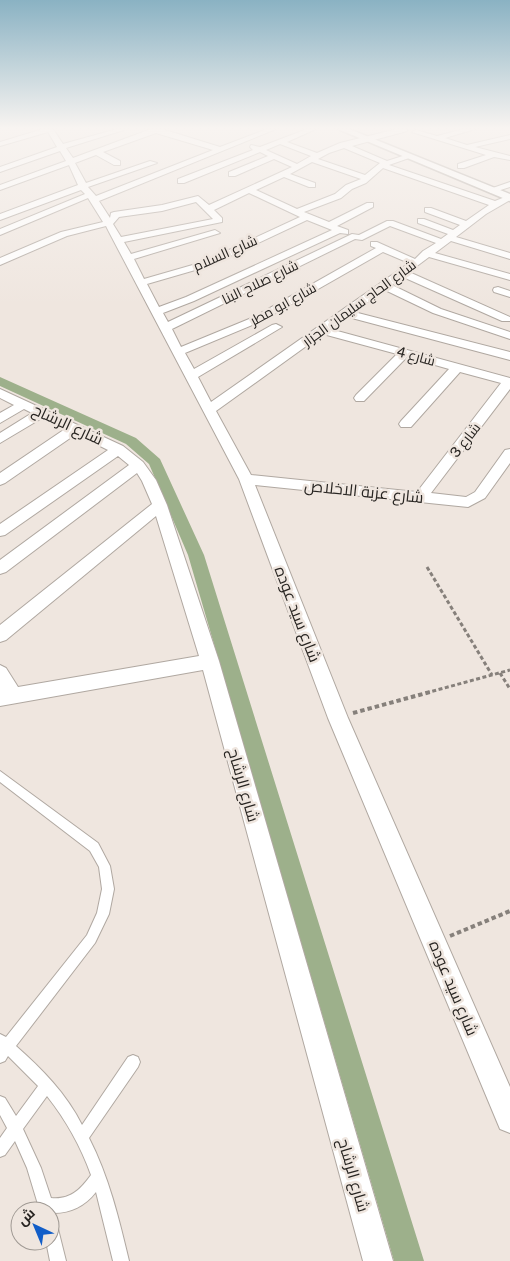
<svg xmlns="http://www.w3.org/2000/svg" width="510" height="1261" font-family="'Public Sans',Cairo,sans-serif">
<rect width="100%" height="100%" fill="#efe6df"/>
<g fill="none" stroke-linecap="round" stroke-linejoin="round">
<path fill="#9db08b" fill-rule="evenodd" d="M0,377l136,61 24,21 44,96 220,706h-30l-206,-706 -39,-91 -23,-20 -126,-58z"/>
<defs>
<path id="service" d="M0,771l98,72 12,23 4,23 -5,25 -14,29 -79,103c26,23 50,47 66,79l46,-68 5,-2 5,2 2,5 -2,5 -49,71c20,39 30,81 40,123h-16l-17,-69c-11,14 -25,21 -42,21l-2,3 -2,1v-6h-10l-13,-43 -12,-27 -10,14 -5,2v-19l7,-10 -7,-13v-19l5,2 11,18 22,-30 -30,-30 -3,5 -5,2v-29l6,3 81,-102 10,-22 5,-24 -3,-22 -9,-16 -90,-69zM47,1096c19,24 34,51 44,79 -11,15 -21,25 -40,23l-10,-30 -18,-39z
M50,1218l5,2 2,5 9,36h-16l-4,-20h4z"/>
<path id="minor" d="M43,129h10l10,15 54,-15h10l-61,19 7,10 78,-29h11l58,18 47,-18h9l-177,72 11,17 1,-5 3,-1 48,-7 36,-9 11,9 83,-38 -18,-8 -39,17h-6v-4l39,-16 -8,-4 -76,31h-6v-4l75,-29 -3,-3 1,-2 9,2 47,-18h9l-29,13 30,11 23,-10 57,-14h10v2l-55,15 35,15 22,-7v4l-20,7 106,36 15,-6v5l-24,14 -30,23 54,16v6l-59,-18 -16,12 75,21v6l-81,-23 -20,15 101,45v4h-8l-99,-44 -11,8 49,24 69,23v7l-77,-26 -48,-23 -31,22 156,40v8l-162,-43 -18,12 180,49v11l-79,104 35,4 9,-5 30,-42 5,-1v14l-25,35 -17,9 -213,-22 93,233 162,369v46l-10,-4 -172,-411 -89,-239 -130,-247 -3,-6 -39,10 -67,29v-7l61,-26 42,-10 -15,-24 -88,37v-6l85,-35 -4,-4 -81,30v-6l78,-29 -9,-20 -69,25v-5l66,-24 -6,-10 -60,21v-5l57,-20 -9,-15 -48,14v-4zM156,133l57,17 -117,46 -8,-9 69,-24 -7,-2 -64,22 -11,-20 21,-8 18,10h6v-4l-17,-9zM280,144l31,12 -14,8 -31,-14zM344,148l36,15 -15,12 -47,-16 11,-6zM312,162l49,17 -15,6 -11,9 -38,15 -41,-19 28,-13 25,10h6v-4l-25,-9zM383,168l106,37 -23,16 -35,-13h-6v4l35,13 -7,5 -29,-11h-6v4l30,11 -7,5 -48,-18h-6l-28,14 -7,-1 -184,88 -5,-9 31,-12 146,-68 8,1v-4l-11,-4 36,-19v-4h-6l-38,19 -25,-10 37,-14 11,-9 14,-6zM249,193l51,24 -97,45 -59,17 -10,-20 86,-26 -5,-3 -84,24 -7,-12 98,-20v-4l-8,-8zM196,202l17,17 -92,18 -8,-13 6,-7 43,-6zM307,220l25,10 -146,67 -27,10 -12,-23 62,-18zM390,226l46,17 -13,8 -8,8 -38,-17h-6v4l5,2 -122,69 -73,30 -9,-18 183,-90 7,1zM383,252l26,11 -198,139 -13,-25 84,-50 -6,-3 -4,1 -78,44 -9,-16 77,-32zM323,334l74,20 -41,41 -2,3 2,3h8l43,-44 42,12 -48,52 -2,3 2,3h10l49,-55 41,11 -84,109 -166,-17 -35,-64z
M464,129h11l-30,9 22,7 43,-10v4l-35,8 35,9v4l-16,-3 -30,11h-6v-4l28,-9 -74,-23 4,-2 21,6z
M510,182v5l-19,6 -4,-3z
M498,287l12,4v6l-16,-5 -1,-2 1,-2z
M0,389l123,57 20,16 13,18 11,25 52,156 174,600h-30l-160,-591 -203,36v-41l6,3 12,19 181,-31 -43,-140 -150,124 -6,2v-17l152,-121 -10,-23 -5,-8 -131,99 -6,2v-14l129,-95 -11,-9 -113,79 -5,1v-12l108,-74 -32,-16 -71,49 -5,2v-12l65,-44 -23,-11 -42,25v-10l32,-20 -8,-4 -24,14v-10l14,-8 -14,-7z"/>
<path id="tertiary" d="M338,129h11l161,65v7z"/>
</defs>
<use href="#service" stroke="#b0a8a1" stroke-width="2"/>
<use href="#minor" stroke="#b0a8a1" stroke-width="2"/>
<use href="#tertiary" stroke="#b0a8a1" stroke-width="3"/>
<path stroke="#86807b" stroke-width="3" stroke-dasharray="4 2.5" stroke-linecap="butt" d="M427,567l65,108
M500,673l10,16
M426,693l84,-23"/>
<path stroke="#86807b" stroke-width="4" stroke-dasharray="4.5 3" stroke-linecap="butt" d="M353,713l77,-21
M450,936l60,-25"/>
<use href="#service" fill="#fff" fill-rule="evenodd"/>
<use href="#minor" fill="#fff" fill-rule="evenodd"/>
<use href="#tertiary" fill="#fff" fill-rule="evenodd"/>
</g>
<linearGradient id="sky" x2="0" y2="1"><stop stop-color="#8ab2c3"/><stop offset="0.42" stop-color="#f8f4f1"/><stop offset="1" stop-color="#f8f4f1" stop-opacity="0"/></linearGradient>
<rect width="510" height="305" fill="url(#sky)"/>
<g text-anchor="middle" stroke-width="5" stroke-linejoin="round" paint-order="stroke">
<g font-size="14" fill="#282522" stroke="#efe6df">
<text transform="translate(225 253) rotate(-24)" y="5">شارع السلام</text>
<text transform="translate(260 282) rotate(-26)" y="5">شارع صلاح البنا</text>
<text transform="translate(359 303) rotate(-36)" y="5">شارع الحاج سليمان الجزار</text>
<text transform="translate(283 304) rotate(-29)" y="5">شارع ابو مطر</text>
<text transform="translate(416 356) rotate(15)" y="5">شارع 4</text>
<text transform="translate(465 440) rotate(-52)" y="5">شارع 3</text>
</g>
<g font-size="16" fill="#282522" stroke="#efe6df">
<text transform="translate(68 424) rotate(25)" y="6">شارع الرشاح</text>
<text transform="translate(364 491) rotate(6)" y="6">شارع عزبة الاخلاص</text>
<text transform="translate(298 614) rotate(69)" y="6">شارع سيد عوده</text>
<text transform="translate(244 785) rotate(74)" y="6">شارع الرشاح</text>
<text transform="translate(454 988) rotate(67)" y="6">شارع سيد عوده</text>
<text transform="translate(354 1175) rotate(74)" y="6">شارع الرشاح</text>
</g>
</g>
<g transform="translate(35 1226) rotate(316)"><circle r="24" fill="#efe6df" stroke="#9f9993"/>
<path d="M0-4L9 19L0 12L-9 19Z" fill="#125ec8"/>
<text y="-8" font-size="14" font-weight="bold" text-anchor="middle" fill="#282522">ش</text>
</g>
</svg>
